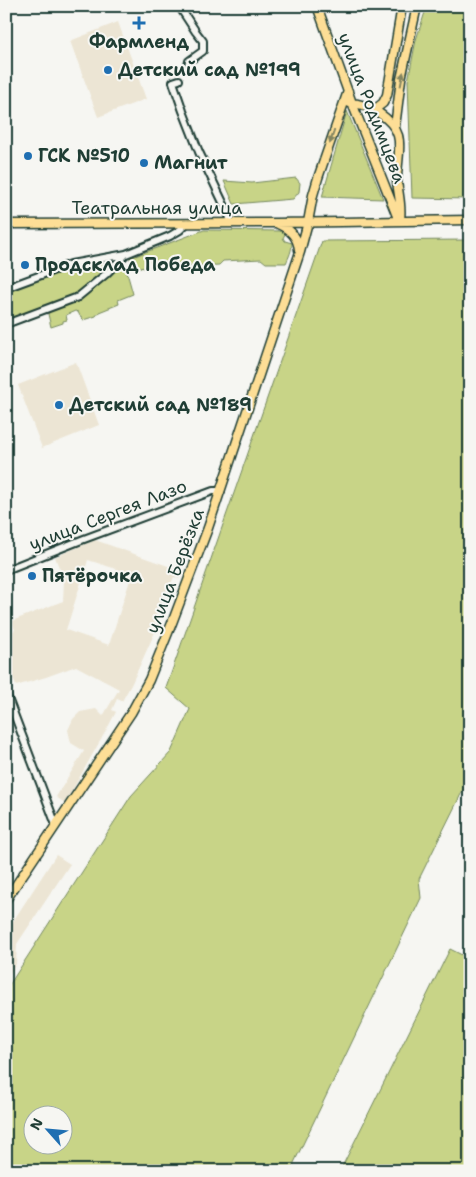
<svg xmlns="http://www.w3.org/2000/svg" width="476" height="1177" font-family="'Shantell Sans',sans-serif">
<rect width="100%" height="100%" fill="#f6f6f2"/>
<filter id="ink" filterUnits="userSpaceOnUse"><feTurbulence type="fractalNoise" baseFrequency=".02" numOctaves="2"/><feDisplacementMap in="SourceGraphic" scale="10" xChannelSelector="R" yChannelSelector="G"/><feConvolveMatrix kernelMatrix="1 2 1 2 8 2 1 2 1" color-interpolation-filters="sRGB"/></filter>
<g filter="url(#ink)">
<path fill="#ece5d4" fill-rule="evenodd" d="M118,22l28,77 -48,18 -28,-76z
M76,362l23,63 -57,23 -24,-63z
M95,540l87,31 -3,8 -5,-2 -19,41 5,3 -29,64 -9,16 -5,-2 -5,11 4,2 -8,15 -43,76 -9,-6 28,-46 -13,-8 -3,-13 5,-11 7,-7 16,-3 7,7 16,-27 -43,-23 -30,11 -30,9 -10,-28v-24l9,-4 -3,-9 51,-20 1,-21 -9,-23zM88,560l44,14 -23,71 -43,-15z
M56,855l14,9 -53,80 -1,20 -10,16v-48z"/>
<path fill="#c8d487" stroke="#74885e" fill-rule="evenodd" d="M427,6h43v193l-58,-1 -4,-117 8,-41z
M347,111l36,88 -61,-2z
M296,178l4,5 -1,9 -6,7 -59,5 -10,-23 28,2z
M204,230l78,1 3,3 -2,4 2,3 7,2c0,7 -3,14 -6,20h-20l-5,-4 -38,2 -4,4 -23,1 -18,-2 -4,3 -26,-1 -3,2 -13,-2 -2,-8z
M470,240v536l-51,103 2,19 -129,269 -3,4h-283v-181l125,-194 40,-44 19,-43 -24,-21 156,-447zM32,1114h30v30h-30z
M107,261l3,2v3l-26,23 -10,6 -68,25v-28l72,-27z
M124,262l9,32 -15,6 1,4 -20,8 -3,4 -13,4 -1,-3 -2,-1 -2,-4 -3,-1 -9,4 1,5 -4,1v2l-12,4 -3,-13 2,-4 30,-11 6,-4z
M450,949l20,10v212h-130z"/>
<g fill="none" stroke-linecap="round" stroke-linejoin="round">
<defs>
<path id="minor" d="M179,6l17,26 7,9v10l-14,10 -1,5
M179,80l-6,2 10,29 16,41 30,63 2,8
M6,288l65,-24 55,-10 44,-18 10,-6 7,-7
M6,324l72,-27 28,-23 19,-19
M6,570l78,-31 129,-48h8
M6,693l50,132"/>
<path id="major" d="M317,6l35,97 47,118
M350,103c10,0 21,5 29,10 30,20 18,37 18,67 1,13 5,26 3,39
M374,110l9,-7 4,-8 15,-89
M395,127l6,-48 16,-73
M6,224l270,-1 194,-3
M278,224c12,5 20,13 21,26
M6,900l125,-187 18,-33 23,-57 36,-95 92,-276 8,-30 5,-27 5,-17 30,-87"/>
</defs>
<use href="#minor" stroke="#1f3d34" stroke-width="10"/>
<use href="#major" stroke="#1f3d34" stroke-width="11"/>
<use href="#minor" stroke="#f6f6f2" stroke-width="6"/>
<use href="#major" stroke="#fdde96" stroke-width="8"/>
</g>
<defs><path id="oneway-solid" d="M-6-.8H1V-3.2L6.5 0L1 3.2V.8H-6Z" transform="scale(1.25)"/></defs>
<g fill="#838560">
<use href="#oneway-solid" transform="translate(402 79) rotate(-79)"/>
<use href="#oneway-solid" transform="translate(332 137) rotate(109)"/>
</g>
</g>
<g fill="#1f6fb2" stroke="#f6f6f2" stroke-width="2">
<path d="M136.5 15.5h5v5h5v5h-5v5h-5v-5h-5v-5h5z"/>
<circle cx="108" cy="70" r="5"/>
<circle cx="28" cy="156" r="5"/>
<circle cx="144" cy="163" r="5"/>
<circle cx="25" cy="265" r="5"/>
<circle cx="59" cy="405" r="5"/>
<circle cx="32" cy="576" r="5"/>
</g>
<g text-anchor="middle" stroke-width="4" stroke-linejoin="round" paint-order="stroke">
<g font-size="18" font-weight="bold" fill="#1f3d34" stroke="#f6f6f2" text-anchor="start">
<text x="139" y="48" text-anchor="middle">Фармленд</text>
<text x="118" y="76">Детский сад №199</text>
<text x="38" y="162">ГСК №510</text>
<text x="154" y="169">Магнит</text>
<text x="35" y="271">Продсклад Победа</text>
<text x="69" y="411">Детский сад №189</text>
<text x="42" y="582">Пятёрочка</text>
</g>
<g font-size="18" fill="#1f3d34" stroke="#f6f6f2">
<text transform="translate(372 108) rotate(69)" y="6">улица Родимцева</text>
<text x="157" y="214">Театральная улица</text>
<text transform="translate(108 515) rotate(-21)" y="6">улица Сергея Лазо</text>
<text transform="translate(175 571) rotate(-69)" y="6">улица Берёзка</text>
</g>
</g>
<rect width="476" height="1177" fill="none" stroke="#f6f6f2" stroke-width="25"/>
<rect x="12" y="12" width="451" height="1152" fill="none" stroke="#1f3d34" stroke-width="2" filter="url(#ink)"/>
<g transform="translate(48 1130) rotate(297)"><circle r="24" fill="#f6f6f2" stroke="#a0aca6"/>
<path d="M0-4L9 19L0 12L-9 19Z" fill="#1f6fb2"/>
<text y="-8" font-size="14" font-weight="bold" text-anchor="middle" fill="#1f3d34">N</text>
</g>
</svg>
